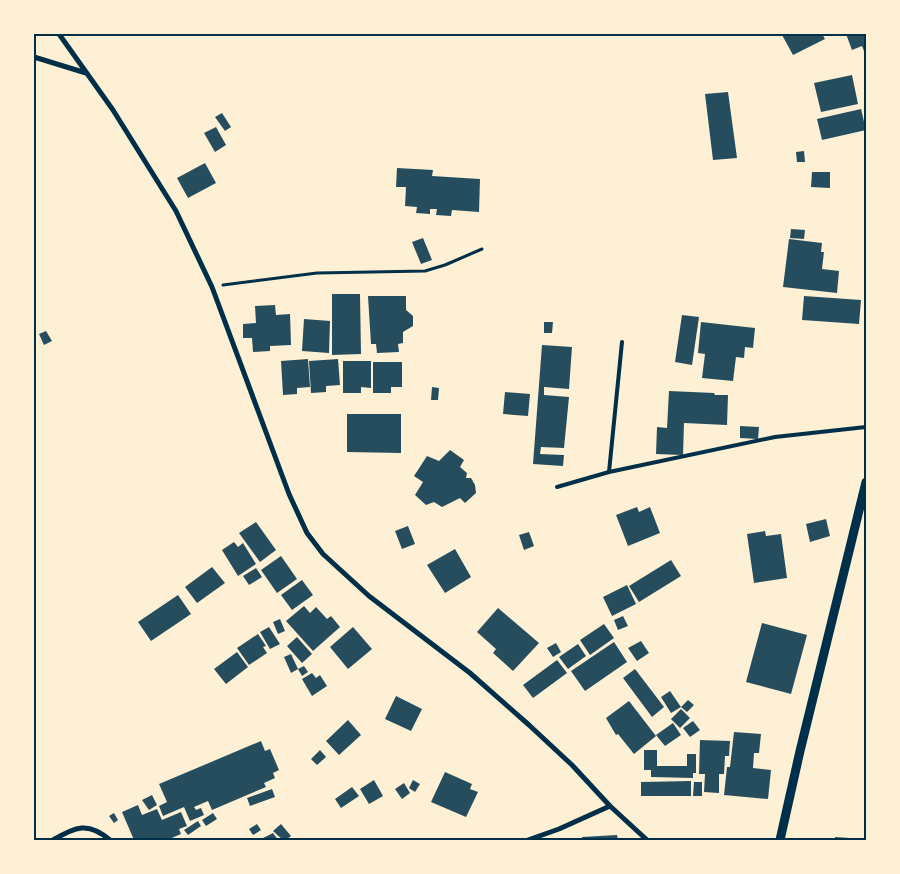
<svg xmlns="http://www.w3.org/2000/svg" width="900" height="874" font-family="Roboto,sans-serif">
<rect width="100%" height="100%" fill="#fdf0d5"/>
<path fill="#264d5e" d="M785,34h37l3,5 -32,16 -11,-20z
M846,34h20v22l-4,-10 -10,4z
M852,75l6,29 -37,8 -7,-29z
M728,92l9,66 -24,2 -8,-66z
M861,109l5,21 -44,10 -5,-21z
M222,113l9,14 -6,4 -10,-14z
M216,127l10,18 -11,7 -11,-19z
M804,151l1,11h-8l-1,-10z
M205,163l11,20 -28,15 -11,-20z
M397,168l36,2 -1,6 48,3 -1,33 -27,-2 -1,6 -15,-1 1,-6h-7v5l-14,-1 1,-6 -12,-1 1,-19h-10z
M812,172h18v16l-19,-1z
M791,229l14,1 -1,9 -14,-1z
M423,238l9,22 -11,4 -9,-22z
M789,239l33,4 -1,9h3l-2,17 17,2 -2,22 -54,-6z
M332,294h28l1,60 -29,1z
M368,296h38v14l7,6v10l-10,6v11l-5,1 1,8 -22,1 -1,-9h-5z
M804,296l57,4 -2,24 -57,-4z
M275,305l1,10 14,-1 1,31 -21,1v5l-17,1 -1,-14h-9v-14l13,-1 -1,-17z
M682,315l17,2 -7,48 -17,-3z
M304,319l26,2 -1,32 -27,-2z
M544,322h9l-1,11h-8z
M701,322l54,6 -2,20 -8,-1 -1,11 -8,-1 -3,24 -31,-3 3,-24 -7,-1z
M46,331l6,10 -8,4 -5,-11z
M542,345l30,2 -3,42 -25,-2v8l25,2 -5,51 -23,-1 -1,7 24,1 -1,11 -30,-2z
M308,359l2,28 -13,1v6l-14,1 -2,-34z
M338,359l2,26 -14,1v6l-15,1 -2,-32z
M343,361h28v27l-10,-1v6h-18z
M373,362h29v25h-11v6h-18z
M432,387l7,1 -1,12h-7z
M669,391l45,2 1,2h13l-1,30 -43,-2 -1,32 -27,-1 1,-27 10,1z
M505,392l25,2 -2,22 -25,-2z
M347,414h54v39l-54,-1z
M740,426l19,1 -1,12 -18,-1z
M450,450l14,10 -4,7 7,6 -1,5h5l4,7 1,8 -11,10 -5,-5 -18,9 -8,-5 -8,3 -11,-10 8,-13 -9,-6 13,-20 12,5z
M637,507l2,5 11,-5 10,26 -32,13 -12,-31z
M826,519l4,17 -20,6 -4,-18z
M256,522l20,28 -16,12 -21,-29z
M408,526l7,18 -13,5 -7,-18z
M765,531l1,5 15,-2 6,44 -33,5 -7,-49z
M529,532l5,14 -10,4 -5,-15z
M234,542l4,5 5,-4 13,21 -18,12 -16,-26z
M455,549l16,28 -26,16 -18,-28z
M281,556l16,23 -20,14 -16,-23z
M671,560l10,16 -42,26 -10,-16z
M212,567l13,16 -28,20 -12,-16z
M256,568l6,9 -13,8 -6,-9z
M302,580l11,15 -21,15 -11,-15z
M627,585l9,19 -24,12 -9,-19z
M178,595l13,19 -40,27 -13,-19z
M304,606l6,7 6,-6 11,12 4,-3 9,11 -27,24 -27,-30z
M498,608l41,35 -26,28 -20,-18 3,-4 -19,-17z
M623,616l5,10 -10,4 -4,-10z
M280,619l5,12 -7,3 -5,-12z
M762,623l45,12 -16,59 -45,-12z
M604,624l10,14 -24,17 -10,-15z
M269,627l11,17 -10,5 -10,-17z
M353,627l19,22 -24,20 -18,-22z
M258,634l8,12 -3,1 4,6 -18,12 -12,-17z
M297,637l15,17 -10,9 -15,-17z
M641,641l8,12 -12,8 -9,-13z
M614,642l13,20 -42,29 -14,-20z
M556,643l5,9 -8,5 -6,-9z
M578,644l8,12 -18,13 -9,-12z
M237,652l11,15 -22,17 -12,-15z
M291,654l7,15 6,-3 4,6 -6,4 -4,-7 -7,4 -7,-16z
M557,660l10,13 -34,25 -10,-13z
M635,669l29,38 -12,10 -29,-39z
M312,673l4,5 4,-3 7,11 -15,10 -10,-17z
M670,691l11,16 -10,6 -10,-16z
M396,696l26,13 -11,22 -26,-12z
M688,700l6,5 -7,7 -6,-5z
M629,701l27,35 -22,18 -16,-20 -2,1 -10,-17z
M681,709l9,9 -10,10 -9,-9z
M348,720l13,15 -22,20 -13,-14z
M693,721l7,9 -10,7 -7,-9z
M673,723l8,12 -16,11 -9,-11z
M734,732l27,2 -2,19h-5l-1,15 18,2 -3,29 -44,-4 3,-28h3z
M700,740l30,1 -1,15h-4l-1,18h-5v19l-15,-1 1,-18h-6z
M261,741l4,10 5,-2 9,21 -6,3 2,5 -11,5 2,4 -54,23 -4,-9 -14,6 2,3 5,-2 3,7 -14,6 -6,-14 -21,9 -4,-10 8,-4 -8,-18z
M320,750l6,7 -9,8 -6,-6z
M644,750h13v16h30v-12h9v19h-3v5l-42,-1v-7h-7z
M445,772l27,12 -2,5 8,3 -12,25 -35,-15z
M374,780l9,16 -14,8 -9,-15z
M413,780l7,4 -5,8 -6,-4z
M691,781v15h-50v-14z
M694,782h8v14h-9z
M404,783l6,10 -8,6 -7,-10z
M352,787l7,9 -18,12 -6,-9z
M272,789l3,8 -25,9 -3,-8z
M152,795l5,10 -8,5 -7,-10z
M138,805l4,10 15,-6 5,11 19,-8 6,14 -8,3 2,5 -14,6h-33l-12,-28z
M114,813l4,7 -4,3 -5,-7z
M213,813l4,6 -11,7 -4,-6z
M198,821l3,5 -13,9 -4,-5z
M257,824l4,6 -8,5 -4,-6z
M281,824l10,12 -5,4h-3l-10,-9z
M273,833l5,7h-19z
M617,835l1,5h-36v-3z
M835,837l15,1v2h-15z"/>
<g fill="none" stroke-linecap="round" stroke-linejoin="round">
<path stroke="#003049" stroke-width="3" d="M223,285l94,-12 108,-2 20,-6 37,-16"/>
<path stroke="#003049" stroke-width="4" d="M609,472l13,-130
M557,487l52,-15 166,-35 91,-10"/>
<path stroke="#003049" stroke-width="5" d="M59,34l54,76 63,101 36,76 77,207 18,39 16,21 46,42 101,77 59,52 43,40 38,41 37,34
M34,57l52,16
M53,840c22,-13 35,-19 57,0
M528,840l31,-11 51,-23"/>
<path stroke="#003049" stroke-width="9" d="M780,840l20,-89 66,-269"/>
</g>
<rect width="900" height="874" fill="none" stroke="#fdf0d5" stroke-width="70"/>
<rect x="35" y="35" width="830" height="804" fill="none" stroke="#003049" stroke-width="2"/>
</svg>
